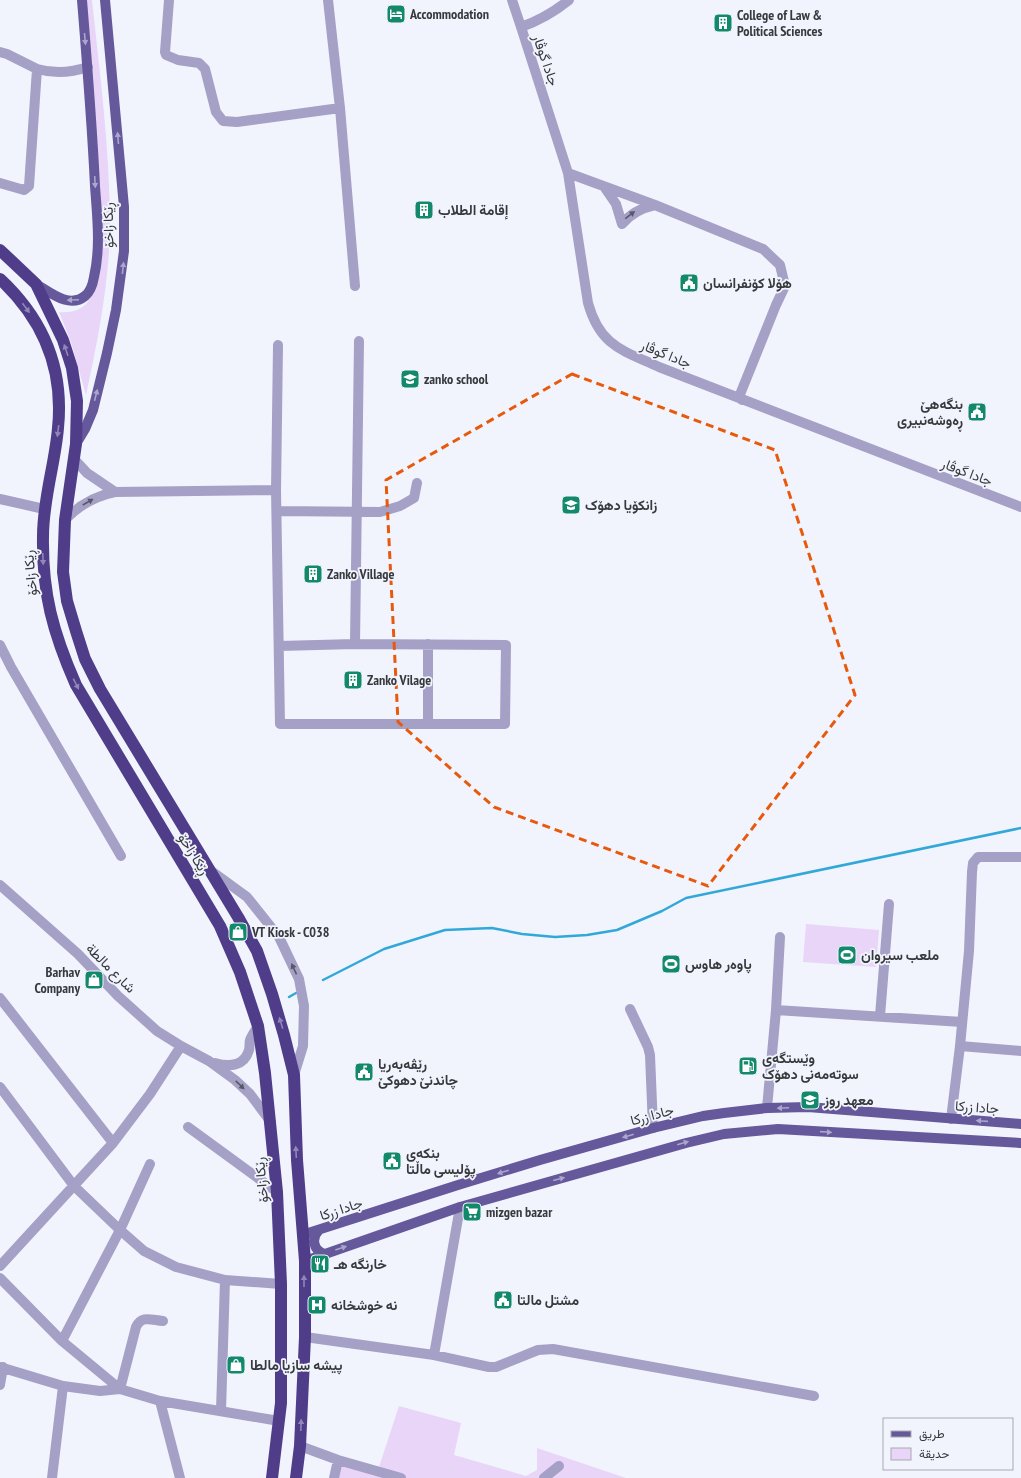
<svg xmlns="http://www.w3.org/2000/svg" width="1021" height="1478" font-family="'PT Sans Narrow',Vazirmatn,sans-serif">
<rect width="100%" height="100%" fill="#f1f4fd"/>
<path fill="#e9d5f7" d="M84,0h8c8,75 18,151 18,227 -1,56 -12,113 -24,168l-15,-53 -12,-30c23,2 32,-9 37,-30z
M806,924l73,6 -3,37 -73,-5z
M399,1406l62,17 -7,32 72,21 11,-6v-22l89,30h-289l3,-15 39,4z"/>
<g fill="none" stroke-linecap="round" stroke-linejoin="round">
<path stroke="#32a8d9" stroke-width="2.5" d="M323,980l61,-31 61,-19 47,-2 30,6 33,3 32,-2 30,-5 45,-19 24,-13 335,-70
M289,997l7,-4"/>
<path stroke="#a5a0c6" stroke-width="10" d="M169,0l-4,52 1,3 12,5 21,3 6,6 11,43 7,9 14,1 103,-14
M328,0l12,108 15,178
M512,0l9,27
M569,0c-15,12 -31,21 -48,27l47,146 20,130c12,43 34,47 71,64l362,140
M0,52l7,2 30,15 -8,117 -5,4 -24,-7
M37,69c18,5 33,4 51,-2
M568,173l87,32 108,44 17,16 5,21 -9,19 -37,92 3,3
M605,188l11,16 6,20c9,-11 19,-16 33,-19
M74,459l13,14 28,19
M276,490l2,-145
M0,499l44,10
M277,511l103,1 20,-6 14,-8 3,-15
M65,520c14,-15 30,-24 50,-28l161,-2 4,234h225l1,-79 -151,-1 4,-303
M0,645l11,22 110,189
M279,646l76,-2
M428,724v-80
M210,870l37,27 32,40 20,42 5,27 -1,40 -9,29
M0,885l78,69 40,42 39,35 24,15 28,15 26,19 15,14 21,28
M0,998l113,145
M630,1009l18,38 2,8 3,73
M776,1010l186,12
M880,1016l9,-112
M960,1046l61,5
M215,1063c14,4 29,4 34,-13 1,-3 0,-7 1,-10 2,-5 5,-9 8,-14
M0,1087l74,99 46,44 24,21 32,16 49,13 56,4
M767,1108l9,-98 4,-73
M951,1119l9,-73 9,-95 3,-79 1,-9 5,-6h43
M188,1127l89,65
M0,1266l113,-123 37,-49 31,-48
M0,1278l62,63 58,48 40,12 119,20
M305,1337l129,18 26,-148
M62,1341l58,-111 30,-66
M434,1355l55,12h7l42,-17 15,-1 261,47
M0,1367l63,19 37,5 20,-2 16,-62c6,-12 15,-7 27,-6
M0,1385l3,-18
M160,1401l20,77
M221,1411l4,-131
M300,1446l38,14 63,18
M52,1478l11,-92
M334,1478l4,-18
M544,1478l15,-12"/>
<path stroke="#65589b" stroke-width="10" d="M36,284c14,8 33,25 49,12 5,-4 8,-13 9,-19 7,-30 3,-62 1,-91 -3,-63 -8,-124 -13,-186
M76,444l9,-15 8,-19 14,-57 9,-43 8,-59v-44l-19,-207
M319,1230c-8,8 -6,20 5,24
M302,1235l156,-50 82,-25 113,-32 50,-12 21,-3 43,-5 41,-1 213,17
M305,1261l155,-54 226,-64 38,-9 54,-5 243,14"/>
<path stroke="#503d8a" stroke-width="12" d="M0,250l36,34 27,56 9,28 5,33 -1,43 -11,76 -2,52 4,29 9,30 9,28 15,30 138,228 19,34 15,43 12,41 10,40 3,85 8,101v76l-5,109 -4,32
M0,279c44,41 64,90 58,149 -3,36 -15,71 -15,108 -1,57 10,97 33,149l144,241 20,46 18,54 7,47 12,119 4,92v119l-9,75"/>
</g>
<defs><path id="oneway-solid" d="M-6-.8H1V-3.2L6.5 0L1 3.2V.8H-6Z"/></defs>
<g fill="#aba6cc">
<use href="#oneway-solid" transform="translate(85 39) rotate(85)"/>
<use href="#oneway-solid" transform="translate(118 138) rotate(-95)"/>
<use href="#oneway-solid" transform="translate(95 182) rotate(87)"/>
<use href="#oneway-solid" transform="translate(123 268) rotate(-84)"/>
<use href="#oneway-solid" transform="translate(73 300) rotate(177)"/>
<use href="#oneway-solid" transform="translate(96 395) rotate(-76)"/>
<use href="#oneway-solid" transform="translate(783 1108) rotate(178)"/>
<use href="#oneway-solid" transform="translate(982 1121) rotate(-176)"/>
<use href="#oneway-solid" transform="translate(826 1132) rotate(4)"/>
<use href="#oneway-solid" transform="translate(628 1136) rotate(164)"/>
<use href="#oneway-solid" transform="translate(683 1143) rotate(-16)"/>
<use href="#oneway-solid" transform="translate(503 1172) rotate(163)"/>
<use href="#oneway-solid" transform="translate(559 1179) rotate(-15)"/>
<use href="#oneway-solid" transform="translate(341 1248) rotate(-19)"/>
</g>
<g fill="#585866">
<use href="#oneway-solid" transform="translate(630 215) rotate(-38)"/>
<use href="#oneway-solid" transform="translate(88 502) rotate(-30)"/>
<use href="#oneway-solid" transform="translate(294 969) rotate(-115)"/>
<use href="#oneway-solid" transform="translate(240 1085) rotate(44)"/>
</g>
<g fill="#9086b8">
<use href="#oneway-solid" transform="translate(26 308) rotate(53)"/>
<use href="#oneway-solid" transform="translate(66 350) rotate(-109)"/>
<use href="#oneway-solid" transform="translate(58 431) rotate(97)"/>
<use href="#oneway-solid" transform="translate(43 559) rotate(88)"/>
<use href="#oneway-solid" transform="translate(76 684) rotate(63)"/>
<use href="#oneway-solid" transform="translate(281 1023) rotate(-107)"/>
<use href="#oneway-solid" transform="translate(296 1152) rotate(-93)"/>
<use href="#oneway-solid" transform="translate(304 1281) rotate(-90)"/>
<use href="#oneway-solid" transform="translate(301 1425) rotate(-88)"/>
</g>
<path fill="none" stroke="#e8590c" stroke-width="3" stroke-dasharray="8 5" stroke-linejoin="round" d="M572,374l203,76 80,245 -147,191 -214,-79 -96,-85 -12,-242z"/>
<defs>
<symbol id="hotel-square" viewBox="-11 -11 22 22"><rect x="-9" y="-9" width="18" height="18" rx="4" fill="#12896b" stroke="#f1f4fd"/><path d="M-6-4.5h1.5V1H6V5H4.5V3h-9V5H-6ZM-4 0a1.8 1.8 0 1 1 3.6 0ZM.5 0V-2.5h3Q6-2.5 6 0Z" fill="#fff"/></symbol>
<symbol id="building-square" viewBox="-11 -11 22 22"><rect x="-9" y="-9" width="18" height="18" rx="4" fill="#12896b" stroke="#f1f4fd"/><path d="M-4-6H4V6H1V3H-1V6H-4ZM-2.5-4.3h1.7v1.8h-1.7ZM.8-4.3h1.7v1.8H.8ZM-2.5-1h1.7V.8h-1.7ZM.8-1h1.7V.8H.8Z" fill="#fff"/></symbol>
<symbol id="civic-square" viewBox="-11 -11 22 22"><rect x="-9" y="-9" width="18" height="18" rx="4" fill="#12896b" stroke="#f1f4fd"/><path d="M-.6-6.5H3V-4.5H.6V-3L4-1V1h2V6H-6V1h2V-1L-.6-3ZM-1.2 2.5V6h2.4V2.5Z" fill="#fff"/></symbol>
<symbol id="school-square" viewBox="-11 -11 22 22"><rect x="-9" y="-9" width="18" height="18" rx="4" fill="#12896b" stroke="#f1f4fd"/><path d="M0-5L7-2L0 1L-7-2ZM-4 1L0 2.5L4 1V4Q0 6-4 4Z" fill="#fff"/></symbol>
<symbol id="university-square" viewBox="-11 -11 22 22"><rect x="-9" y="-9" width="18" height="18" rx="4" fill="#12896b" stroke="#f1f4fd"/><path d="M0-5L7-2L0 1L-7-2ZM-4 1L0 2.5L4 1V4Q0 6-4 4Z" fill="#fff"/></symbol>
<symbol id="shop-square" viewBox="-11 -11 22 22"><rect x="-9" y="-9" width="18" height="18" rx="4" fill="#12896b" stroke="#f1f4fd"/><path d="M-5-2.5h2.3a2.7 3.5 0 0 1 5.4 0H5L5.5 6h-11ZM-1.5-2.5h3a1.5 2.3 0 0 0-3 0Z" fill="#fff"/></symbol>
<symbol id="stadium-square" viewBox="-11 -11 22 22"><rect x="-9" y="-9" width="18" height="18" rx="4" fill="#12896b" stroke="#f1f4fd"/><path d="M0-5a6.5 5 0 1 0 0 10a6.5 5 0 1 0 0-10ZM-3.5-1.8h7v3.6h-7Z" fill="#fff"/></symbol>
<symbol id="fuel-square" viewBox="-11 -11 22 22"><rect x="-9" y="-9" width="18" height="18" rx="4" fill="#12896b" stroke="#f1f4fd"/><path d="M-5.5-6h7V0h2V4h1.3V-2.5L3-4.5l.8-.8L6-3V5H2.5V1h-1V6h-7ZM-4.2-4.7v3.2H.2V-4.7Z" fill="#fff"/></symbol>
<symbol id="supermarket-square" viewBox="-11 -11 22 22"><rect x="-9" y="-9" width="18" height="18" rx="4" fill="#12896b" stroke="#f1f4fd"/><path d="M-6-5.5h2.5l.6 2H6L4.5 2H-2.5L-4.4-4H-6ZM-1.5 3.2a1.3 1.3 0 1 0 .1 0ZM3 3.2a1.3 1.3 0 1 0 .1 0Z" fill="#fff"/></symbol>
<symbol id="restaurant-square" viewBox="-11 -11 22 22"><rect x="-9" y="-9" width="18" height="18" rx="4" fill="#12896b" stroke="#f1f4fd"/><path d="M-5-6h1v4h1v-4h1v4h1v-4h1v5L-1.5 .5V6h-2V.5L-5-1ZM5-6V6H3V1.5H1.5Q1.5-4 5-6Z" fill="#fff"/></symbol>
<symbol id="hospital-square" viewBox="-11 -11 22 22"><rect x="-9" y="-9" width="18" height="18" rx="4" fill="#12896b" stroke="#f1f4fd"/><path d="M-5-5h3v3.5h4V-5h3V5h-3V1.5h-4V5h-3Z" fill="#fff"/></symbol>
</defs>
<g fill-rule="evenodd">
<use href="#hotel-square" x="385" y="3" width="22" height="22"/>
<use href="#building-square" x="712" y="12" width="22" height="22"/>
<use href="#building-square" x="413" y="199" width="22" height="22"/>
<use href="#civic-square" x="678" y="272" width="22" height="22"/>
<use href="#school-square" x="399" y="368" width="22" height="22"/>
<use href="#civic-square" x="966" y="401" width="22" height="22"/>
<use href="#university-square" x="560" y="494" width="22" height="22"/>
<use href="#building-square" x="302" y="563" width="22" height="22"/>
<use href="#building-square" x="342" y="669" width="22" height="22"/>
<use href="#shop-square" x="227" y="921" width="22" height="22"/>
<use href="#stadium-square" x="836" y="944" width="22" height="22"/>
<use href="#stadium-square" x="660" y="953" width="22" height="22"/>
<use href="#shop-square" x="83" y="969" width="22" height="22"/>
<use href="#fuel-square" x="737" y="1055" width="22" height="22"/>
<use href="#civic-square" x="353" y="1061" width="22" height="22"/>
<use href="#university-square" x="799" y="1089" width="22" height="22"/>
<use href="#civic-square" x="381" y="1150" width="22" height="22"/>
<use href="#supermarket-square" x="461" y="1201" width="22" height="22"/>
<use href="#restaurant-square" x="309" y="1253" width="22" height="22"/>
<use href="#civic-square" x="492" y="1289" width="22" height="22"/>
<use href="#hospital-square" x="306" y="1294" width="22" height="22"/>
<use href="#shop-square" x="225" y="1354" width="22" height="22"/>
</g>
<g text-anchor="middle" stroke-width="3.5" stroke-linejoin="round" paint-order="stroke">
<g font-size="14" font-weight="bold" fill="#37393d" stroke="#f1f4fd" text-anchor="start">
<text x="410" y="19">Accommodation</text>
<text x="737" y="20">College of Law &amp;<tspan x="737" dy="16">Political Sciences</tspan></text>
<text x="438" y="215">إقامة الطلاب</text>
<text x="703" y="288">هۆلا كۆنفرانسان</text>
<text x="424" y="384">zanko school</text>
<text x="963" y="409" text-anchor="end">بنگه‌هێ<tspan x="963" dy="16">ڕه‌وشه‌نبیرى</tspan></text>
<text x="585" y="510">زانکۆیا دهۆک</text>
<text x="327" y="579">Zanko Village</text>
<text x="367" y="685">Zanko Vilage</text>
<text x="252" y="937">VT Kiosk - C038</text>
<text x="861" y="960">ملعب سيروان</text>
<text x="685" y="969">پاوەر هاوس</text>
<text x="80" y="977" text-anchor="end">Barhav<tspan x="80" dy="16">Company</tspan></text>
<text x="762" y="1063">وێستگەی<tspan x="762" dy="16">سوتەمەنی دهۆک</tspan></text>
<text x="378" y="1069">رێڤەبەریا<tspan x="378" dy="16">چاندنێ دهوکێ</tspan></text>
<text x="824" y="1105">معهد روز</text>
<text x="406" y="1158">بنکەی<tspan x="406" dy="16">پۆلیسی ماڵتا</tspan></text>
<text x="486" y="1217">mizgen bazar</text>
<text x="334" y="1269">خارنگه هـ</text>
<text x="517" y="1305">مشتل مالتا</text>
<text x="331" y="1310">نه خوشخانه</text>
<text x="250" y="1370">پيشه سازيا مالطا</text>
</g>
<g font-size="14" fill="#37393d" stroke="#f1f4fd">
<text transform="translate(546 60) rotate(71)" y="5">جادا گوڤار</text>
<text transform="translate(108 225) rotate(-91)" y="5">ڕێکا زاخۆ</text>
<text transform="translate(666 354) rotate(22)" y="5">جادا گوڤار</text>
<text transform="translate(967 472) rotate(21)" y="5">جادا گوڤار</text>
<text transform="translate(30 573) rotate(-95)" y="5">ڕێکا زاخۆ</text>
<text transform="translate(194 854) rotate(58)" y="5">ڕێکا زاخۆ</text>
<text transform="translate(111 968) rotate(45)" y="5">شارع مالطة</text>
<text transform="translate(977 1107) rotate(4)" y="5">جادا زرکا</text>
<text transform="translate(652 1115) rotate(-15)" y="5">جادا زرکا</text>
<text transform="translate(261 1180) rotate(-95)" y="5">ڕێکا زاخۆ</text>
<text transform="translate(341 1209) rotate(-18)" y="5">جادا زرکا</text>
</g>
</g>
<rect x="883" y="1418" width="130" height="52" fill="#f1f4fd" stroke="#a7a9b0"/>
<rect x="891" y="1431" width="20" height="6" fill="#65589b" stroke="#a7a9b0"/>
<text x="919" y="1438" font-size="12" fill="#37393d">طريق</text>
<rect x="891" y="1448" width="20" height="12" fill="#e9d5f7" stroke="#a7a9b0"/>
<text x="919" y="1458" font-size="12" fill="#37393d">حديقة</text>
</svg>
